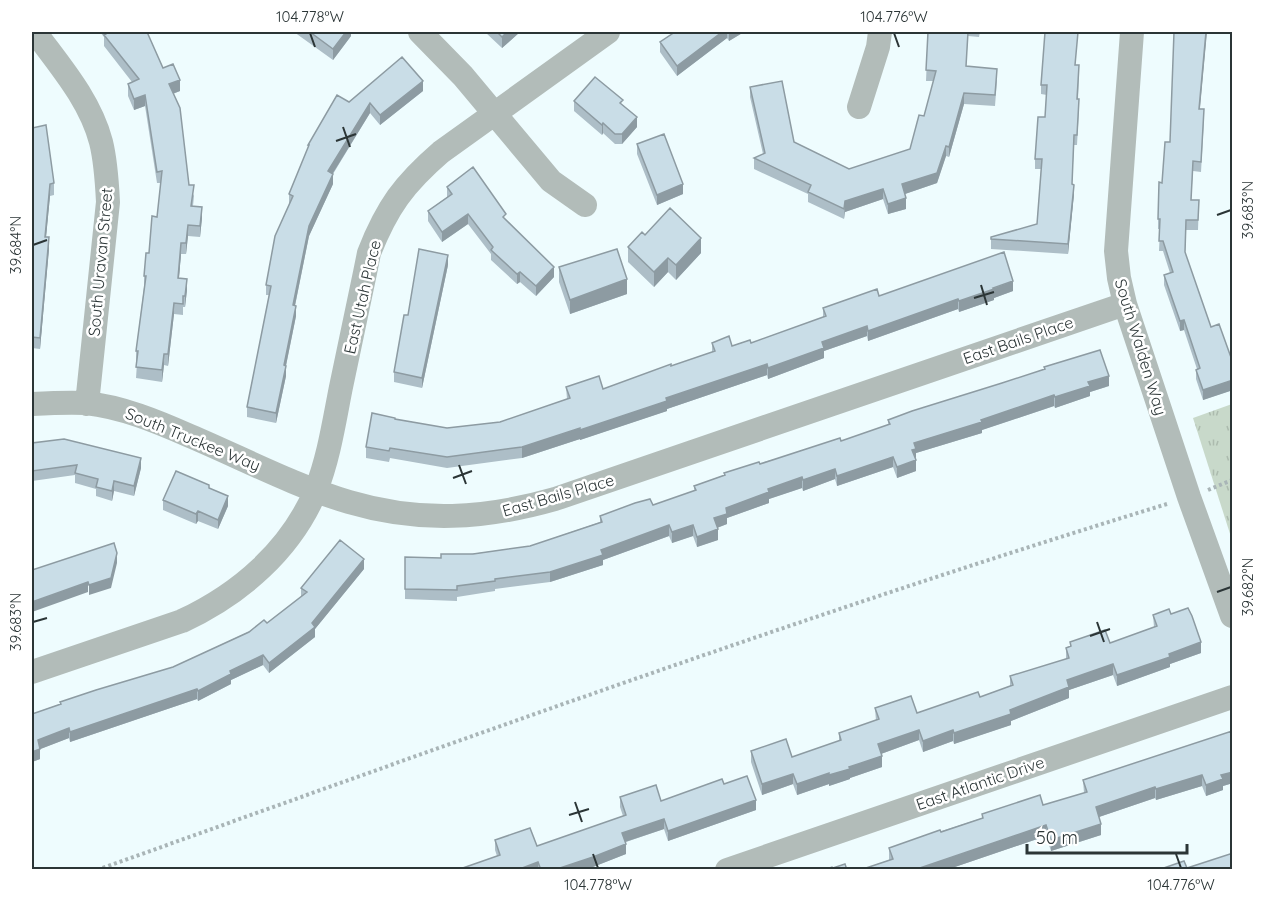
<svg xmlns="http://www.w3.org/2000/svg" width="1264" height="901" font-family="Quicksand,sans-serif">
<defs>
<pattern id="grass-tufts" width="24" height="20" patternUnits="userSpaceOnUse" patternTransform="scale(1.5)"><rect width="24" height="20" fill="#c8d9ca"/><path d="M3 7l-1-3M5 7V3M7 7l1-3M15 17l-1-3M17 17v-4M19 17l1-3" fill="none" stroke="#acbbae"/></pattern>
</defs>
<rect width="100%" height="100%" fill="#eefcfe"/>
<path fill="url(#grass-tufts)" d="M1232,404v136l-39,-122z"/>
<g fill="none" stroke-linecap="round" stroke-linejoin="round">
<path stroke="#a9b5b7" stroke-width="4" stroke-dasharray="3 3" stroke-linecap="butt" d="M1208,490l24,-10
M97,870c356,-127 709,-256 1070,-366"/>
<path stroke="#b2bcb9" stroke-width="24" d="M35,32c25,34 55,68 66,110 5,20 6,40 7,60l-21,202
M420,32l43,44 88,105 34,24
M1132,32l-16,219 3,27 6,26 64,193 43,119
M859,107l19,-60 2,-15
M32,404c18,-1 36,-2 54,-1 36,4 70,18 104,33 52,22 105,50 159,66 71,21 136,17 206,-3l570,-195
M32,672l150,-51c58,-27 109,-71 134,-131 13,-33 18,-68 25,-103 9,-44 19,-89 28,-134 18,-46 35,-69 72,-101l167,-120
M727,870l505,-173"/>
</g>
<path fill="#adbec7" d="M100,32h47l16,36 17,23 -7,3 16,91 5,11 -1,10 9,12 -2,19 -12,-1 -2,18h-5l-2,24 8,12 -2,17h-2v8l-9,-1 -6,52 -4,-1 -2,17 -26,-4 1,-15 -1,-1v-11l8,-64v-11l13,-59 4,-34h-4l-12,-77 -11,4 -6,-14v-12l4,-2 -28,-36v-9z
M294,32h57v4l-18,24z
M485,32h35l-18,16z
M675,32h69l-15,9 -2,-3 -50,38 -17,-24v-10z
M928,32h52l-1,5 -11,-1 -2,31 31,13 -2,26 -31,-2 -15,53 -3,-1 -9,27 -32,11 1,15 -18,5 -5,-15 -38,13 -1,7 -36,-17v-8l-54,-25v-11l9,-4 -13,-57v-10l44,55 55,27 61,-20 14,-33 10,-35h-8z
M1076,65l3,10 -1,24 1,10 -2,36h-3l-2,39 2,10 -6,60 -77,-5v-12l46,-13 4,-55h-6v-10l10,-42 2,-22 -6,-1v-9z
M423,91l-43,34 -10,-12 -37,61v10l-24,52 -14,70 1,10 -10,50v10l-10,47 -29,-6v-10l22,-112h-3v-10l23,-80v-11l19,-45v-4l41,-43z
M574,101l49,4 14,22 -15,17h-7l-12,-11 -1,2 -28,-24z
M1200,109l4,10 -3,53 -8,-1 -2,29h8l-1,30h-12l-1,24 26,73 22,36v27l-30,10 -7,-21v-9l1,-1 -13,-39 -4,1 -16,-46v-10l6,-2 -7,-22h-4l1,-22h-2v-10l4,-36 8,-41z
M32,128l22,55v12l-4,1 -4,41 3,12 -9,100 -8,-1z
M637,144l46,50 -26,11 -20,-51z
M447,187l59,33 48,57 -18,19 -16,-14 -3,2 -26,-24v-6l-23,-30 -26,18 -14,-21v-10l19,-14z
M645,235l56,18 -25,27 -8,-8 -14,15 -26,-25v-15z
M448,265l-26,123 -28,-6v-10l14,-57z
M559,267l68,27 -57,20 -11,-32z
M1013,291l-19,7v2l-35,12 -1,-3 -90,32 -1,-5 -43,15v7l-56,21 -1,-4 -100,34v2l-87,29v-1l-58,19 -75,10 -57,-10 -1,4 -23,-4v-11l29,-28 52,9 53,-6 67,-23 -1,-12 37,2 109,-37v-9l20,3 19,-3 72,-26v-9l56,-12z
M1109,386l-19,6v4l-35,12 -1,-2 -72,24v3l-66,20v18l-19,7 -4,-11 -56,19 -2,-7 -32,12 -1,-3 -33,11v4l-42,15v6l-10,4 1,12 -21,7 -4,-11 -21,7 -3,-7 -66,24v5l-53,17 -55,7v2l-38,6v4l-52,-2v-42l36,1 89,-12 70,-24v-6l53,-11 41,-14v-5l30,-11v-2l117,-32 47,-16v-5z
M32,443l109,25 -7,28 -20,-5 -2,10 -16,-5v-7l-21,-6v-8l-43,6z
M209,488l19,18 -10,23 -20,-8 -2,3 -33,-14v-10z
M364,569l-49,60v8l-46,36 -6,-8 -32,15v4l-33,17 -1,-2 -127,43 -1,-4 -29,11v10l-8,3v-48l28,-10v-2l113,-35 94,-44 34,-26v-9z
M1171,614l30,39 -31,11v3l-53,19 -4,-11 -44,15v8l-58,23v4l-57,19 -1,-3 -30,11 -4,-12 -38,14 1,13 -32,11v1l-21,7v-2l-32,11 -4,-11 -31,11 -11,-33v-11l41,6 47,-16v-8l37,-12 -1,-13 42,5 63,-16 30,-11v-10l56,-17v-11l4,-1v-5l40,1 44,-16 -1,-12z
M1233,733v50l-10,3v4l-17,6 -4,-10 -46,14 -1,-2 -56,19 2,18 -50,16 -5,-15 -100,34h-86l29,-10v-12l93,-30v-4l61,-9 41,-12 -1,-13z
M724,784l32,26 -88,31 -4,-12 -38,13v12l-41,16h-128l40,-14 -2,-6v-10l42,6 86,-30 -3,-9v-10l41,4z"/>
<path fill="#8d9ba2" d="M346,32h5v4l-18,24v-11z
M507,32h13l-18,16v-11z
M722,32h5v6l-50,38v-10z
M729,32h15l-15,9z
M1206,32h1l-8,87v-10z
M180,80v11l-11,4v-11z
M423,81v10l-43,34v-10z
M964,93v11l-15,53v-10z
M145,95v11l-11,4v-11z
M370,103v10l-42,68v-10z
M637,117v10l-15,17v-10z
M603,123v10l-1,2v-10z
M946,146v10l-9,27 -35,12v-11z
M333,174v10l-24,52 -16,79v-10l16,-79z
M50,184v12l-5,52v-11z
M683,184v10l-26,11v-10z
M1074,185v9l-6,60v-10z
M883,189v10l-38,13 -1,7 1,-18z
M906,198v11l-18,5v-10z
M202,207v11l-2,19v-11z
M468,214v10l-26,18v-10z
M188,225v11l-2,18v-11z
M49,237v12l-9,100v-11z
M701,238v15l-25,27v-15z
M181,243v11l-3,35v-11z
M448,255v10l-26,123v-10z
M668,258v14l-14,15v-15z
M554,267v10l-18,19v-10z
M520,272v10l-3,2v-10z
M187,279v11l-2,17v-11z
M627,279v15l-57,20v-14z
M1013,281v10l-19,7v2l-35,12v-11z
M958,299v10l-90,32v-10z
M174,303v11l-6,52v-12z
M296,306v10l-12,59v-10z
M1184,320v10l-4,1v-10z
M867,326v10l-43,15v7l-56,21v-11l54,-26z
M164,354v11l-2,17v-12z
M767,364v11l-100,34v2l-87,29v-10l86,-32z
M286,366v10l-10,47v-10z
M1109,376v10l-19,6v4l-35,12v-11l33,-15z
M1233,380v10l-30,10v-10z
M1054,395v11l-72,24v3l-66,20v6l-4,-9 2,-7z
M580,428v11l-58,19v-11z
M893,457v10l-56,19v-10z
M141,458v10l-7,28v-10z
M916,460v11l-19,7v-11z
M835,469v10l-32,12v-11z
M802,477v11l-33,11v4l-42,15v6l-13,5v-11l12,-10 42,-19z
M114,481v10l-2,10v-10z
M228,496v10l-10,23v-9z
M198,511v10l-2,3v-10z
M669,525v11l-66,24v5l-53,17v-10l51,-22z
M693,525v11l-21,7v-11z
M718,529v11l-21,7v-10z
M117,553v10l-6,25 -22,7v-10z
M364,559v10l-49,60v8l-46,36v-10l43,-40z
M88,582v10l-56,20v-10z
M1201,642v11l-31,11v3l-53,19v-11l52,-21z
M263,655v10l-32,15v4l-33,17v-10l32,-20z
M1113,664v11l-44,15v8l-58,23v4l-57,19v-11l56,-23 57,-30z
M197,689v10l-127,43v-10z
M69,728v10l-31,12v-10z
M919,730v10l-41,15v-11z
M953,730v11l-30,11v-11z
M40,749v10l-8,3v-10z
M882,756v11l-32,11v1l-21,7v-11l20,-8z
M1233,772v11l-10,3v4l-17,6v-11l15,-10z
M829,773v11l-32,11v-11z
M793,774v10l-31,11v-11z
M1202,775v11l-46,14v-11z
M1155,787v11l-59,20v-11z
M756,800v10l-88,31v-10z
M664,819v10l-42,14v-10z
M1101,824v11l-50,16v-11z
M1046,825v11l-100,34h-32z
M626,844v10l-33,13 -8,3h-31z
M538,862v8h-21z"/>
<path fill="#c9dde7" stroke="#8d9ba2" stroke-width="1.5" d="M109,32h38l16,36 10,-4 7,16 -11,4 11,24 9,77h5l-3,21 11,1 -2,19 -12,-1 -2,18h-5l-3,35 9,1 -2,17h-2v8l-9,-1 -6,51h-4l-2,16 -26,-3 2,-16h-2l10,-75h-2l2,-23h3l3,-37 5,1 5,-46 -5,1 -12,-77 -11,4 -6,-15 11,-5 -35,-44z
M310,32h36l-13,17z
M497,32h10l-5,5z
M675,32h47l-45,34 -17,-24z
M928,32h40l-2,34 31,3 -2,26 -31,-2 -15,54 -3,-1 -9,27 -35,11 4,14 -18,6 -5,-15 -38,12 -1,8 -36,-17 3,-7 -57,-27 11,-5 -15,-66 32,-6 12,61 55,27 61,-20 9,-34 5,1 12,-45 -10,-1z
M1045,32h33l-3,33h4l-2,34h2l-2,36h-3l-2,49 2,1 -6,59 -77,-5v-2l46,-13 5,-65h-7l3,-42h7l2,-32h-6z
M1174,32h32l-7,77h5l-3,53 -8,-1 -2,39h8l-1,20h-12l-1,32 26,75 8,-3 14,39v17l-30,10 -7,-20 4,-2 -16,-48 -4,1 -16,-46 9,-3 -10,-31h-4l1,-22h-2l1,-37 3,1 3,-41h5z
M402,57l21,24 -43,34 -10,-12 -42,68 5,3 -24,52 -16,79 3,1 -12,59 2,1 -10,47 -29,-6 24,-121 -5,-1 9,-49 18,-40 -4,-2 20,-49h-1l29,-50 12,7z
M595,77l28,23 -3,3 17,14 -15,17h-7l-12,-11 -1,2 -28,-24z
M46,125l8,58 -4,1 -5,53h4l-9,101 -8,-1v-209z
M664,134l19,50 -26,11 -20,-51z
M473,167l33,47 -3,3 51,50 -18,19 -16,-14 -3,2 -26,-24 2,-3 -25,-33 -26,18 -14,-21 24,-17 -5,-7z
M670,208l31,30 -25,27 -8,-7 -14,14 -26,-25 14,-15 3,3z
M419,249l29,6 -26,123 -28,-6 10,-57h4z
M617,249l10,30 -57,21 -11,-33z
M1004,252l9,29 -20,7 1,1 -35,12 -1,-2 -90,32 -1,-5 -45,16 2,6 -56,20 -1,-4 -101,34 1,3 -87,29v-2l-58,19 -75,10 -57,-9 -1,3 -23,-4 6,-34 23,5v1l52,9 53,-6 70,-24 -4,-11 33,-11 4,13 68,-25v2l44,-15 -3,-8 17,-7 3,10 18,-6 1,3 75,-27 -3,-8 54,-19 2,7z
M1100,350l9,26 -21,6 2,4 -35,11 -1,-2 -73,25 1,2 -68,21 2,6 -4,1 4,10 -19,7 -4,-10 -56,19 -2,-7 -32,11 -1,-3 -34,12 1,3 -43,16 1,6 -13,4 4,11 -21,8 -4,-12 -21,7 -3,-7 -68,25 2,5 -53,17 -55,7v2l-38,5v4l-52,-1v-32l36,1v-4h32l57,-8 72,-24 -2,-6 35,-13 15,-4 3,6 43,-15 -2,-4 31,-11 -1,-2 35,-11 1,2 80,-26 1,3 49,-17 -2,-4 24,-9 90,-28 43,-14 -1,-2z
M64,439l77,19 -7,28 -20,-5 -2,10 -16,-4 2,-8 -23,-6 2,-8 -45,6v-28z
M176,471l33,14v3l19,8 -10,24 -20,-9 -2,3 -33,-14z
M340,540l24,19 -52,64 3,4 -46,36 -6,-8 -33,16 1,3 -33,17 -1,-2 -127,43 -1,-4 -31,12 2,9 -8,3v-38l29,-10 -1,-2 36,-12 77,-23 76,-35 15,-12 3,3 40,-31 -6,-4z
M114,543l3,10 -6,25 -22,7 -1,-3 -56,20v-32z
M1188,608l4,8 9,26 -32,12 1,3 -53,18 -4,-11 -46,16 2,7 -59,23 1,4 -57,19 -1,-3 -30,11 -4,-11 -41,14 4,12 -33,11 1,2 -21,6v-2l-32,11 -4,-10 -31,10 -11,-33 35,-12 6,18 49,-17 -2,-7 40,-14 -4,-11 36,-12 6,17 61,-21 2,5 33,-12 -3,-9 59,-18 -3,-10 5,-2 -1,-4 35,-12 5,13 47,-17 -4,-11 16,-6 2,5z
M1232,731l1,41 -12,3 2,4 -17,6 -4,-10 -46,14 -1,-2 -59,20 5,17 -50,16 -5,-15 -132,45h-54l33,-11 -4,-11 51,-18 1,2 42,-14 -1,-4 58,-19 3,10 44,-13 -4,-12z
M747,776l9,24 -88,31 -4,-12 -42,14 4,11 -33,13 -39,13h-13l-3,-8 -21,8h-60l43,-15 -5,-15 35,-12 7,18 89,-31 -6,-18 36,-12 5,16 61,-22 2,5z
M1233,853v17h-75l26,-9 3,7z
M845,864l2,6h-23l8,-3 1,1z"/>
<path fill="none" stroke="#2b3536" stroke-width="2" d="M310,33l5,14M894,33l5,14M343,127l7,20M336,141l20,-7M1217,215l14,-5M33,245l14,-5M981,285l6,20M974,298l20,-6M459,465l7,19M453,478l19,-7M1217,592l14,-5M33,622l14,-4M1097,622l7,20M1090,636l20,-7M575,802l7,20M569,815l20,-6M593,854l5,14M1176,854l5,14"/>
<g text-anchor="middle" stroke-width="5" stroke-linejoin="round" paint-order="stroke">
<g font-size="16" fill="#2b3536" stroke="#fff">
<text transform="translate(100 262) rotate(-85)" y="6">South Uravan Street</text>
<text transform="translate(362 297) rotate(-77)" y="6">East Utah Place</text>
<text transform="translate(1018 340) rotate(-19)" y="6">East Bails Place</text>
<text transform="translate(1141 347) rotate(73)" y="6">South Walden Way</text>
<text transform="translate(193 439) rotate(22)" y="6">South Truckee Way</text>
<text transform="translate(558 495) rotate(-16)" y="6">East Bails Place</text>
<text transform="translate(980 783) rotate(-19)" y="6">East Atlantic Drive</text>
</g>
</g>
<rect width="1264" height="901" fill="none" stroke="#ffffff" stroke-width="66"/>
<path d="M1027 844v9h160v-9" fill="none" stroke="#2b3536" stroke-width="3"/>
<text x="1036" y="844" font-size="18" fill="#2b3536" stroke="#ffffff" stroke-width="4.5" paint-order="stroke">50 m</text>
<rect x="33" y="33" width="1198" height="835" fill="none" stroke="#2b3536" stroke-width="2"/>
<g font-size="15" text-anchor="middle" fill="#2b3536">
<text x="310" y="22">104.778°W</text>
<text x="894" y="22">104.776°W</text>
<text transform="translate(1248 210) rotate(-90)" y="5">39.683°N</text>
<text transform="translate(16 245) rotate(-90)" y="5">39.684°N</text>
<text transform="translate(1248 587) rotate(-90)" y="5">39.682°N</text>
<text transform="translate(16 622) rotate(-90)" y="5">39.683°N</text>
<text x="598" y="890">104.778°W</text>
<text x="1181" y="890">104.776°W</text>
</g>
</svg>
